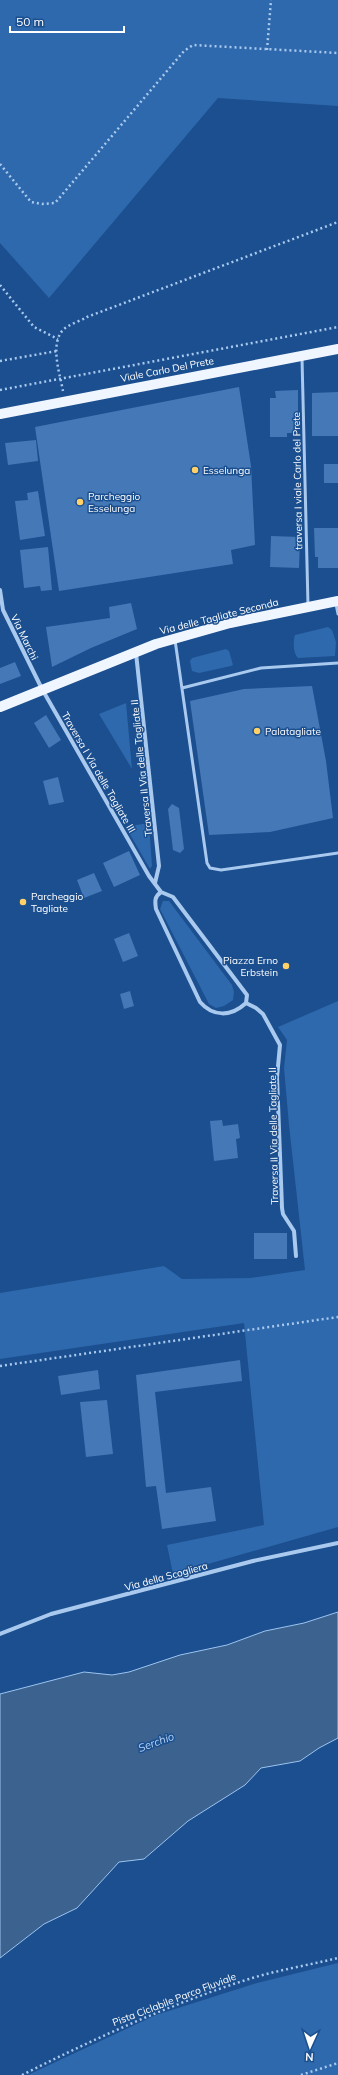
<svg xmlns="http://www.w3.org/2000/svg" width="338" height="2075" font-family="Mulish,sans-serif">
<rect width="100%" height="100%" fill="#1b4f8f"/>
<path fill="#2e69ad" d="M0,0h338v106l-120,-8 -169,200 -49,-55z
M328,627l4,3 4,12 -1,14 -37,2c-5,-5 -5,-17 -3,-23z
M226,649l3,2 4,14 -2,1 -32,7 -7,-2 -2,-10 2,-3z
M126,703l6,66 -33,-55z
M149,823l3,43 -2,3 -23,-40 9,-4z
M163,901h6l63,84 2,7 -1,8 -9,6 -8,2 -7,-4 -49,-95z
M338,1001v526l-165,47 -6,-29 97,-20 -20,-202 -244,36v-66l164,-27 18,13 68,-1 55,-8 -16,-145 -5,-57 3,-28 -9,-13z
M338,1963v112h-310l128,-60 101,-32z"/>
<path fill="#3c6290" stroke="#9cc4f0" d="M338,1612v126l-19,10 -19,13 -39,7 -16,17 -57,36 -44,38 -25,3 -42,46 -33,16 -44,34v-264l84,-22 28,3 17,-3 51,-17 47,-10 38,-14 39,-8z"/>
<path fill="#4478b7" d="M239,387l12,79 4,79 -24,5 2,14 -174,27 -24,-164z
M298,390v43h-11v4h-17v-39h6l-1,-7z
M338,392v44h-26v-43z
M36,440l2,21 -30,4 -3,-22z
M324,464h14v19h-14z
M38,491l7,45 -25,4 -5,-39 13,-1 -1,-7z
M314,528h24v40h-20v-11h-3z
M271,536l29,1 -1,31 -29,-1z
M48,547l4,43 -11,1 -1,-5 -16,2 -4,-38z
M131,603l6,26 -46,19 -39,19 -6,-40 64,-9 -1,-11z
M15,662l6,14 -21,8v-16z
M312,686l14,75 7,57 -63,14 -61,3 -19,-134 54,-12z
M46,715l15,25 -12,8 -15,-25z
M58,777l6,25 -15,3 -6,-24z
M172,804l7,4 5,41 -4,4 -7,-3 -5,-41z
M129,851l11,24 -26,12 -11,-24z
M94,873l8,18 -18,7 -7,-18z
M129,933l9,23 -15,6 -9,-23z
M130,991l4,15 -10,3 -4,-15z
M222,1120l1,6 15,-2 2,14 -4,1 2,19 -24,3 -4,-40z
M254,1233h33v26h-33z
M240,1360l2,21 -87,11 11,101 45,-6 5,34 -54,8 -6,-43 -10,1 -10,-112z
M98,1370l2,19 -39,6 -3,-19z
M107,1400l6,54 -27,3 -6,-55z"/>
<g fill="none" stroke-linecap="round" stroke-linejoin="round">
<path stroke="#a9c9ee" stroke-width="2.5" stroke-dasharray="2 3" stroke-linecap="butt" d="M267,50l4,-50
M0,164l31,38 11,2 13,-1 129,-152 9,-6 145,8
M0,285l34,42 24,12
M0,361l57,-10
M0,390l338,-63
M63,391c-3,-17 -14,-48 1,-62 6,-5 16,-8 23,-12l251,-95
M0,1366l338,-49
M22,2075c74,-37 148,-71 227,-96 29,-9 60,-14 89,-21
M301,2075l37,-12"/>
<path stroke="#a9c9ee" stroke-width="3" d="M302,358l6,247
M336,604l2,10
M175,640l32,223 3,5 11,2 117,-17
M182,688l79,-20 77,-5"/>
<path stroke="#a9c9ee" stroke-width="4" d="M0,590l3,20 39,79 107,187 12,16c-7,5 -6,10 -5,17l44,93c13,15 31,15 46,1
M136,653l23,213 -4,17
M161,892l12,5 74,98 -1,8
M246,1003l10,5 7,6 17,31 -3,32 5,131 1,6 11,17 2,25
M0,1634l51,-20 202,-53 85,-18"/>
<path stroke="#f0f6ff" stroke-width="10" d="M0,414l338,-65
M0,707l156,-63 74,-21 108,-22"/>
</g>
<g fill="#ffd166" stroke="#1b4f8f" stroke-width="1.5">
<circle cx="195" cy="470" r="4"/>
<circle cx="80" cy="502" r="4"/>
<circle cx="257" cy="731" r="4"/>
<circle cx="23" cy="902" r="4"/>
<circle cx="286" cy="966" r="4"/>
</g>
<g text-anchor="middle" stroke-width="3" stroke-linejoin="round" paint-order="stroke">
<g font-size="10" fill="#fff" stroke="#1b4f8f">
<text transform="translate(167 369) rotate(-11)" y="4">Viale Carlo Del Prete</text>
<text transform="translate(297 481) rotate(-91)" y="4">traversa I viale Carlo del Prete</text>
<text transform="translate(219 616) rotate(-14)" y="4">Via delle Tagliate Seconda</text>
<text transform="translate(25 637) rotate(64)" y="4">Via Marchi</text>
<text transform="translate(141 768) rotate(-96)" y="4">Traversa II Via delle Tagliate II</text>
<text transform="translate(99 772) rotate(60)" y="4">Traversa I Via delle Tagliate III</text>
<text transform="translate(273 1136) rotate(-91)" y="4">Traversa II Via delle Tagliate II</text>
<text transform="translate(166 1576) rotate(-15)" y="4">Via della Scogliera</text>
<text transform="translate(174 1999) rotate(-21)" y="4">Pista Ciclabile Parco Fluviale</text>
</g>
<g font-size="10" fill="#fff" stroke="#1b4f8f" text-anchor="start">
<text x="203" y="474">Esselunga</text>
<text x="88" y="500">Parcheggio<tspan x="88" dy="12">Esselunga</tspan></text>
<text x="265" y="735">Palatagliate</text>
<text x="31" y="900">Parcheggio<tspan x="31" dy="12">Tagliate</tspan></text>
<text x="278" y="964" text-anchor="end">Piazza Erno<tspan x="278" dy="12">Erbstein</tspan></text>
</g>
<g font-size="11" font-style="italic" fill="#b5d3f5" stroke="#1b4f8f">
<text transform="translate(156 1742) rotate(-20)" y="4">Serchio</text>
</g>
</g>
<g transform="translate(310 2047) rotate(183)" stroke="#1b4f8f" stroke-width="3" paint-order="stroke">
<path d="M0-3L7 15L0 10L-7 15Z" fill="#ffffff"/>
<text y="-6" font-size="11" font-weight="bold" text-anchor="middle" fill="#ffffff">N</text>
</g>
<path d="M10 26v6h114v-6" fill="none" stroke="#ffffff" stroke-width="2"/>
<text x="16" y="26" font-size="12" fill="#ffffff" stroke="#1b4f8f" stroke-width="3" paint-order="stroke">50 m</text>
</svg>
